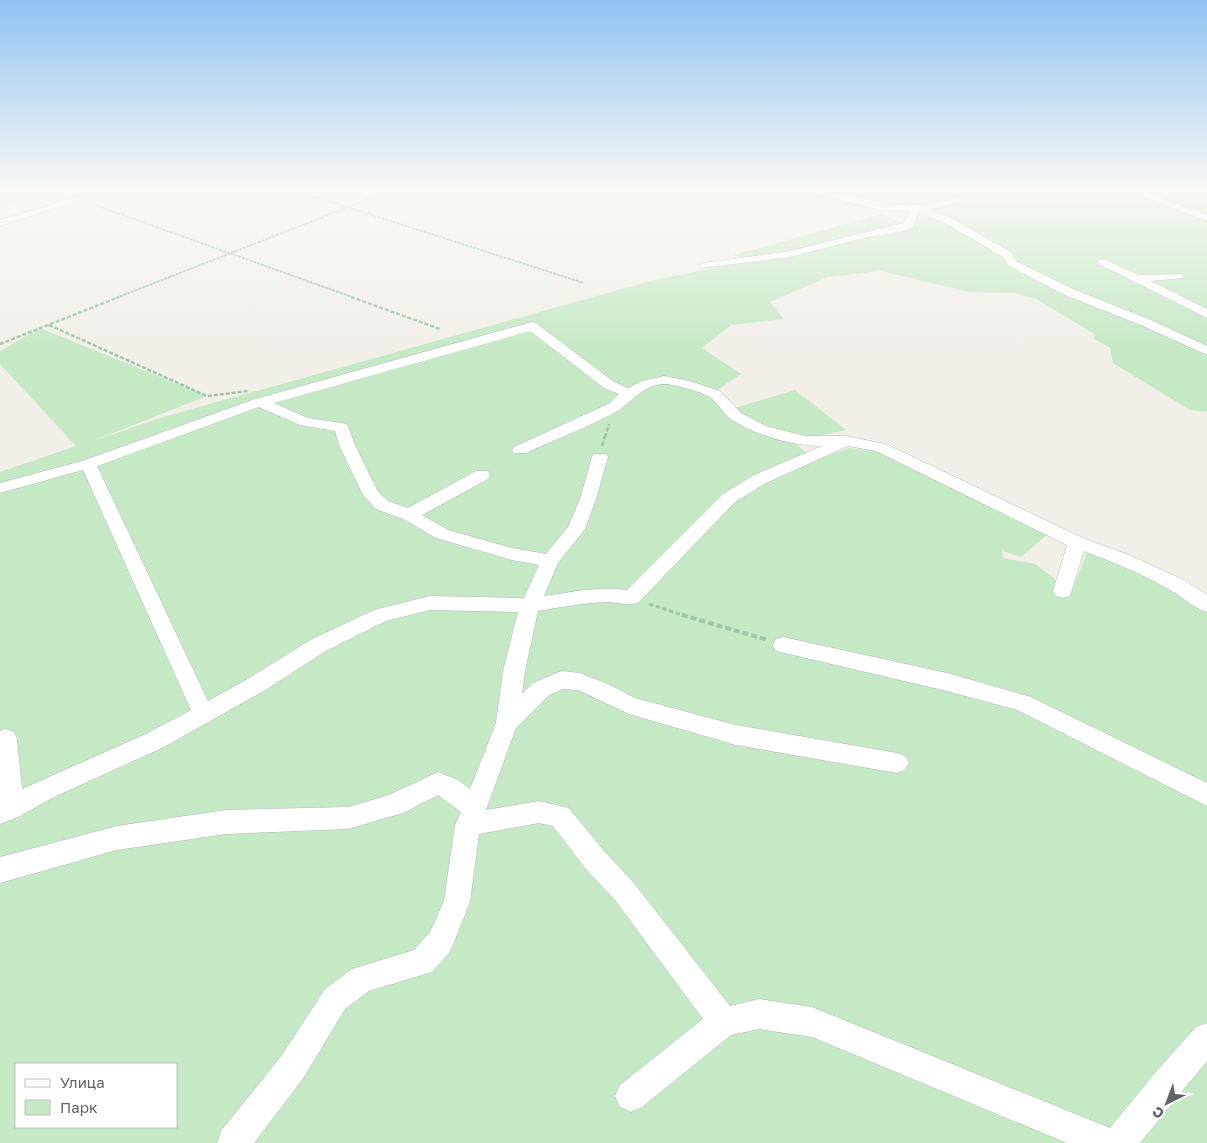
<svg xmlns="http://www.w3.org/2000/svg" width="1207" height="1143" font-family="'Golos Text',sans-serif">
<rect width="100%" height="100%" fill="#f1efe8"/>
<path fill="#c5e8c5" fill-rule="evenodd" d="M0,190h48l3,1 -51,17z
M784,190h413l2,6 8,6v210l-17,-2 -77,-47 -3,-15 -17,-10 3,-3 -60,-36 -22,-6 -45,-1 -88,-21 -53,6 -58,25 13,17 -52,6 -29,23 39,26 -25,17 16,18 63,-19 51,40 -33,7 -34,-6 37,29 33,-12 27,3 172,83 -27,23 -19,-6 1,7 32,6 20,15 1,14 13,4 18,-44c43,11 83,34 120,60v530h-1207v-671l76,-26 -76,-82v-13l40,-23 167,68 -114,45 70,-24 488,-136 95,-20 -12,-6 148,-41 18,8 23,-7h10l-3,-9 -45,-1 -19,4zM16,1064h160v63h-160z"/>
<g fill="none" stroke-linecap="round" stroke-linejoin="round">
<defs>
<path id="minor" d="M100,190h14l-114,36v-6z
M805,190c33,-2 66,15 100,15 13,0 26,-1 38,-4 17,-4 32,-11 49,-11l-1,2 -62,18 24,9 57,33 7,10 56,27 78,31 56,26v9l-64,-29 -78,-31 -56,-29 -7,-10 -57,-33 -26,-11 -6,15 -13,5 -32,5 -78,20 -90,11 -2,-2 6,-3 86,-12 114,-28 5,-12 -33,-2 -69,-17z
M1126,190h13l68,25v6z
M1103,259l36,16 43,-1 2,2 -2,2 -31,3 56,28v9l-108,-54 -2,-2 2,-2z
M532,322l4,1 78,59 14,6 14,-7 22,-5 26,5 30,10 21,22 25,13 39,10h41l40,8 197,94 49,18 52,24 23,15v17c-14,-4 -24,-15 -37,-22 -27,-16 -57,-28 -86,-39l-14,45 -7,2 -7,-2 -3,-5 14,-46 -191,-94 -28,-5 -82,37 -31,19 -97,101c-11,3 -21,-1 -32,-1 -23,1 -45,5 -68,9l-13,60 -3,23 11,-11 21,-9 8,-3 18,2 30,12 25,13 101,27 161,28 8,3 4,7 -4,7 -8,3 -161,-28 -107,-31 -51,-24 -15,-1 -14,6 -33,33 -30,82 53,-9 30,7 34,42 30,32 97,124 29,-7 53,8 298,121 45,-55 41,-46 11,-4v38l-67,82h-73l-255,-106 -53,-8 -28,6 -89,72 -11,5 -11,-5 -5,-11 5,-11 83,-66 -88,-119 -30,-32 -32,-42 -14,-3 -60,11 -9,68 -20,50 -18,20 -63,19 -24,18 -41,68 -50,66h-37l4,-12 61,-76 43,-66 27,-20 62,-19 16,-18 14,-31 11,-76 6,-13 -23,-17 -35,18 -55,16 -122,5 -109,16 -117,33v-26l117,-31 109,-16 122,-3 41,-12 49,-23 20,8 12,9 26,-66 7,-52 15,-59 -88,-2 -44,11 -60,30 -64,41 -98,55 -112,51 -32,18 -20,8v-93l6,-2 8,3 3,7 5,50 126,-56 43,-23 -108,-240 -83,23v-10l82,-22 173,-62zM530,331l74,57 15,6 -9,9 -96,44 -2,3 2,3h12c30,-14 63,-26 93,-43 14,-9 24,-25 45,-26 10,0 39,8 47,14 8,6 13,16 21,22 25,16 61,26 90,26l-68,29 -31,19 -96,96c-28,-4 -55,2 -83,6l14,-33 27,-34 11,-30 12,-42 -2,-3h-12l-2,3 -12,42 -12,28 -22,27 -34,-6 -64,-18 -26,-15 66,-36 2,-4 -2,-4h-12l-68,37 -20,-7 -10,-9 -23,-47 -8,-21 -39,-6 -34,-15zM259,407l41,18 35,6 4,14 24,50 13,14 27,10 33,19 76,22 27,5 -15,33 -94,-2 -56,14 -62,29 -66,41 -38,21 -111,-235z
M783,637l164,36 84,24 176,86v23l-190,-96 -70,-19 -171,-40 -3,-6 3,-6z"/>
</defs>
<use href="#minor" stroke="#b5b8bc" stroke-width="1"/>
<path stroke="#9cc7a9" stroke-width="2" stroke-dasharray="3 1" stroke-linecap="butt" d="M294,190l290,93
M95,205l260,93
M116,298l276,-108"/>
<path stroke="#9cc7a9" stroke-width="2.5" stroke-dasharray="4 2" stroke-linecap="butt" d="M351,297l89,32
M49,325l158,71 41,-5
M0,344l119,-47
M605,437l4,-13"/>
<path stroke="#9cc7a9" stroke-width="3" stroke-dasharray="4.5 2.5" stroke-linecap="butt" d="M602,446l3,-10
M649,604l37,12"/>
<path stroke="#9cc7a9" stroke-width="4" stroke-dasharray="6 3" stroke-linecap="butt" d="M682,615l86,25"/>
<use href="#minor" fill="#fff" fill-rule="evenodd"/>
</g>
<linearGradient id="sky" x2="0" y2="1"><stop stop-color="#8fc3f1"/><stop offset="0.54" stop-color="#f9f8f5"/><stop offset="1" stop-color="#f9f8f5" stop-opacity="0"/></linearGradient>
<rect width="1207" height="350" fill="url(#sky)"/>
<rect x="15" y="1063" width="162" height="65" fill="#ffffff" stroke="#bfc1c3"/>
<rect x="25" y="1079" width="25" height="8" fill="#ffffff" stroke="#bfc1c3"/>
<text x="60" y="1088" font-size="15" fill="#5f6368">Улица</text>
<rect x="25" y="1100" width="25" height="15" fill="#c5e8c5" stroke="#bfc1c3"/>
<text x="60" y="1113" font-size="15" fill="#5f6368">Парк</text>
<g transform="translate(1167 1103) rotate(222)" stroke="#ffffff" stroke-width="4" paint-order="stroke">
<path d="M0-4L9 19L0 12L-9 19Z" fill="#5f6368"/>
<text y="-8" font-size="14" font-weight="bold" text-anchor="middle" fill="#5f6368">С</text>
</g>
</svg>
